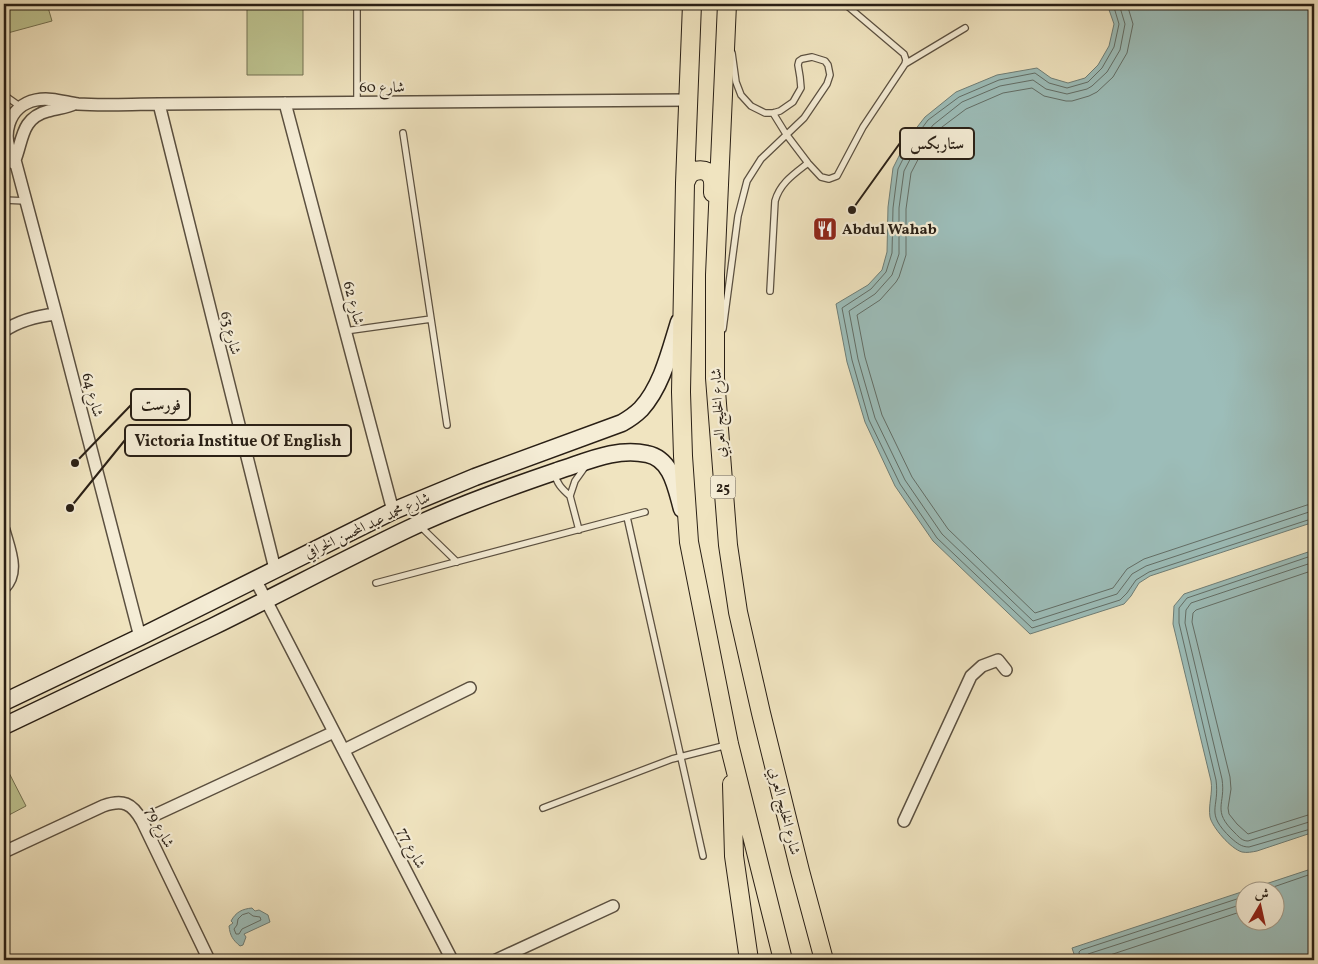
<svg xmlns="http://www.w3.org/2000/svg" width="1318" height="964" font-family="Vollkorn,Amiri,serif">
<rect width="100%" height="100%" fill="#f0e4c0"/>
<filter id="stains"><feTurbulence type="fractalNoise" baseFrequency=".004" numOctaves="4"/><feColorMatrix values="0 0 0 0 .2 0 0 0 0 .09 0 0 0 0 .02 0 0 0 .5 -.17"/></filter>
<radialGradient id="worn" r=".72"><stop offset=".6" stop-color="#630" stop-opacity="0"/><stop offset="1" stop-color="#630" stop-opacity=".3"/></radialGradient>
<path fill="#bdc390" stroke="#737152" d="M4,4h43l5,17 -48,13z
M247,4h56v71h-56z
M6,767l20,39 -17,9 -5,-11v-36z"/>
<path fill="#9cbdb9" stroke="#6e7e77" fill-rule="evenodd" d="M1107,4h207v518l-164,54 -11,7 -8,13 -7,8 -94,30 -97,-93 -38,-55 -30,-64 -18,-60 -11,-58 32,-19 14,-15 5,-18 1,-45 5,-39 14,-28 18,-23 31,-25 41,-17 40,-7 14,10 17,5 17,-5 13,-13 11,-19 5,-22z
M1314,550v282l-57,19c-5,1 -10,2 -15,1 -11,-3 -30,-25 -32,-35 -2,-12 3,-24 1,-36l-38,-157 1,-18 10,-12z
M1314,868v92h-238l-4,-12zM1246,892h30v30h-30z
M252,908l3,3 4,-1 9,5 2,7 -26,12 2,3 -3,8 -3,1c-7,-6 -10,-10 -11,-20l4,-3 -2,-2c5,-9 11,-12 21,-13z"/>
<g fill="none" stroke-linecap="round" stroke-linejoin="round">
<path stroke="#626e67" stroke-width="1" d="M1113,4l6,20 -5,23 -12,21 -14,14 -21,6 -18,-5 -14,-10 -36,7 -40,17 -31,23 -17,23 -13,26 -5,39 -1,45 -6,19 -15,17 -29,19 10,52 17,60 31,64 37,54 95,90 88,-28 7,-7 9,-13 13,-8 165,-54
M1119,4l6,20 -5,26 -13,22 -15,14 -5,3 -20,5 -21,-5 -13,-9 -33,6 -38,16 -29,23 -16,21 -13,25 -5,37v46l-7,21 -17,19 -26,17 9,48 17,59 30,62 37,54 91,87 84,-27 15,-20 14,-8 163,-54h5
M1127,4l6,20 -6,29 -14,24 -16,15 -8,4 -17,5h-6l-22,-5 -12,-8 -29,5 -37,16 -28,21 -15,20 -12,23 -5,36v46l-7,22 -3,5 -16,18 -23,15 8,42 17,58 30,62 36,52 87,84 78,-25 14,-19 17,-10 163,-54 7,-1
M1314,555l-127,43 -8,10v15l37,157c4,29 -12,32 15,58 6,5 10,9 18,9l65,-19
M1314,562l-123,41 -5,7 -1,13 37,156c4,26 -11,31 13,54 4,4 7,8 13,8l61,-19h5
M1314,570l-118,40 -3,3 -1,9 38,155 1,12 -3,19 1,6 8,10 11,10 60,-19 6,-1
M1259,892l55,-19
M249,913l4,3 7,1 1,3 -19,9 -3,5h-3l-2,-5 3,-4 1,-6 4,-4z
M1080,960l-1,-8 2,-2 165,-54
M1087,960v-4l1,-2 158,-51
M1095,960l151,-50"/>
<defs>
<path id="lane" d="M357,4v98
M905,64l60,-36
M4,95l17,12
M773,113l13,21 22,29 13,14 8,2 8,-3 26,-49 42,-63 1,-4 -2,-6 -59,-50
M403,133l44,292
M4,162l12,5
M4,200l22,1
M770,291l5,-90c5,-18 19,-27 33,-38
M723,329l15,-113 9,-35 14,-22 43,-41 23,-34 3,-9 -2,-10 -3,-4 -13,-4 -10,2 -3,2 -1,4 2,12 1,11 -8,14 -13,9 -7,2h-8l-14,-7 -10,-11 -5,-13 -4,-29
M345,331l86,-12
M555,473c1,10 7,16 15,23
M627,517l76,339
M420,526l37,36
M579,530l-9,-34 5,-15 10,-14
M376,583l269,-71
M543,808l129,-49 55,-14"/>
<path id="street" d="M285,103l108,408
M159,104l116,465
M15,160c8,-20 6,-42 33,-49 9,-3 18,-3 26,-7
M4,331c16,-11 33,-15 52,-17
M4,530c5,19 16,42 0,58
M255,579l197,381
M140,637l-84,-323 -41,-154c-15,-22 -8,-54 21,-60 15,-3 28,2 42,4 27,2 54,0 81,0l529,-4
M344,750l126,-62
M142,821l192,-89
M904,821l67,-145 11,-10 16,-6 8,10
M4,852l99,-46c20,-7 29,-3 39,15l67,139
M496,960l117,-54"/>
<path id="secondary" d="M4,702l136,-65 253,-126 82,-34 147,-54c7,-4 14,-9 19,-14 21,-23 29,-58 38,-87
M4,726c70,-33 140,-66 210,-100 65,-32 129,-66 194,-97 48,-23 99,-41 149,-58 29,-9 59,-24 90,-17 25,5 29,34 35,55"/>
<path id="primary" d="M692,4l-7,179 -4,209 2,64 6,86 40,202 54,216
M727,4l-12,271v103l13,167 10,67 23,101 39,158 24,89
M685,183c1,-2 2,-5 4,-8 5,-6 18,-7 22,1 3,4 2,11 2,17
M732,784l2,72 15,104"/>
</defs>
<use href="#lane" stroke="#5b5040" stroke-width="8"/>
<use href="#street" stroke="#5b5040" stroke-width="14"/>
<use href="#secondary" stroke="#291f15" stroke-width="19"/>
<use href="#primary" stroke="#291f15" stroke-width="20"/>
<use href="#lane" stroke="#f5edd6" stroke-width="5.5"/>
<use href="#street" stroke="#f5edd6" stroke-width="11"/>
<use href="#secondary" stroke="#f5edd6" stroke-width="16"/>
<use href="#primary" stroke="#f0e4c0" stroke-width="18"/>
</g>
<defs>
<symbol id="restaurant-square" viewBox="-11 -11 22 22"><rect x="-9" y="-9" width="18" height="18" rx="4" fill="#8f2418" stroke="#f5edd6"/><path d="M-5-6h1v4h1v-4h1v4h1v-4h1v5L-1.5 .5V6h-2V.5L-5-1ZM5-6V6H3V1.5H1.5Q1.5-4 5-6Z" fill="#fff"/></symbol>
</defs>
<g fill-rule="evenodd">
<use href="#restaurant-square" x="811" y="215" width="28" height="28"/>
</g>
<g text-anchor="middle" stroke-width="4.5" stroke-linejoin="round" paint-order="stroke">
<rect fill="#f5edd6" stroke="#665d4f" stroke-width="1" x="710.5" y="475.5" width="25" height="23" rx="4"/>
<g font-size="14" font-weight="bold" fill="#291f15">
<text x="723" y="492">25</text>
</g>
<g font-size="15" fill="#291f15" stroke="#f5edd6">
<text x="382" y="92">شارع 60</text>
<text transform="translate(354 303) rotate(75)" y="5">شارع 62</text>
<text transform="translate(231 333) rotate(76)" y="5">شارع 63</text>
<text transform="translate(93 395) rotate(75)" y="5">شارع 64</text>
<text transform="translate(718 413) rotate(-93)" y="5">شارع الخليج العربي</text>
<text transform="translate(367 525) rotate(-25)" y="5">شارع محمد عبد المحسن الخرافي</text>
<text transform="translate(785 811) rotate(76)" y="5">شارع الخليج العربي</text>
<text transform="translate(160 827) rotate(62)" y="5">شارع 79</text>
<text transform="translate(412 848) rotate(63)" y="5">شارع 77</text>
</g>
<g font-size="15" font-weight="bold" fill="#291f15" stroke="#f5edd6" text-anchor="start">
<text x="842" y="234">Abdul Wahab</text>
</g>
</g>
<path fill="none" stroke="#291f15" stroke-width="2" d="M852 210L900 143M75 463L131 405M70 508L125 440"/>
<g fill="#291f15" stroke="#f5edd6" stroke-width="2">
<circle cx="852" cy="210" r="5"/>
<circle cx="75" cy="463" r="5"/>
<circle cx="70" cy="508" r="5"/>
</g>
<g fill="#f5edd6" stroke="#291f15" stroke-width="2">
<rect x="900" y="128" width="74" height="31" rx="5"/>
<rect x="131" y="389" width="59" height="31" rx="5"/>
<rect x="125" y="425" width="226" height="31" rx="5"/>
</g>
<g font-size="16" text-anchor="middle" font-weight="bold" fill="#291f15">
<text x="937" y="149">ستاربكس</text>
<text x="161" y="410">فورست</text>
<text x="238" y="446">Victoria Institue Of English</text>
</g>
<rect width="1318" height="964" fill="none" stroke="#f0e4c0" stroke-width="20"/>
<rect x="5" y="5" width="1308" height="954" fill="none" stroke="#291f15" stroke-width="2.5"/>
<rect x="10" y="10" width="1298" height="944" fill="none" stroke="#291f15"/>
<g transform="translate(1260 906) rotate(9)"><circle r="24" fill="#f5edd6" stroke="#a39b89"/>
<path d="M0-4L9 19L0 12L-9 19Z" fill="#8f2418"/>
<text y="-8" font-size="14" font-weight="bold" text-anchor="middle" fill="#291f15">ش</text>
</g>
<rect width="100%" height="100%" filter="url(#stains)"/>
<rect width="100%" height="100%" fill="url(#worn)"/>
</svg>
